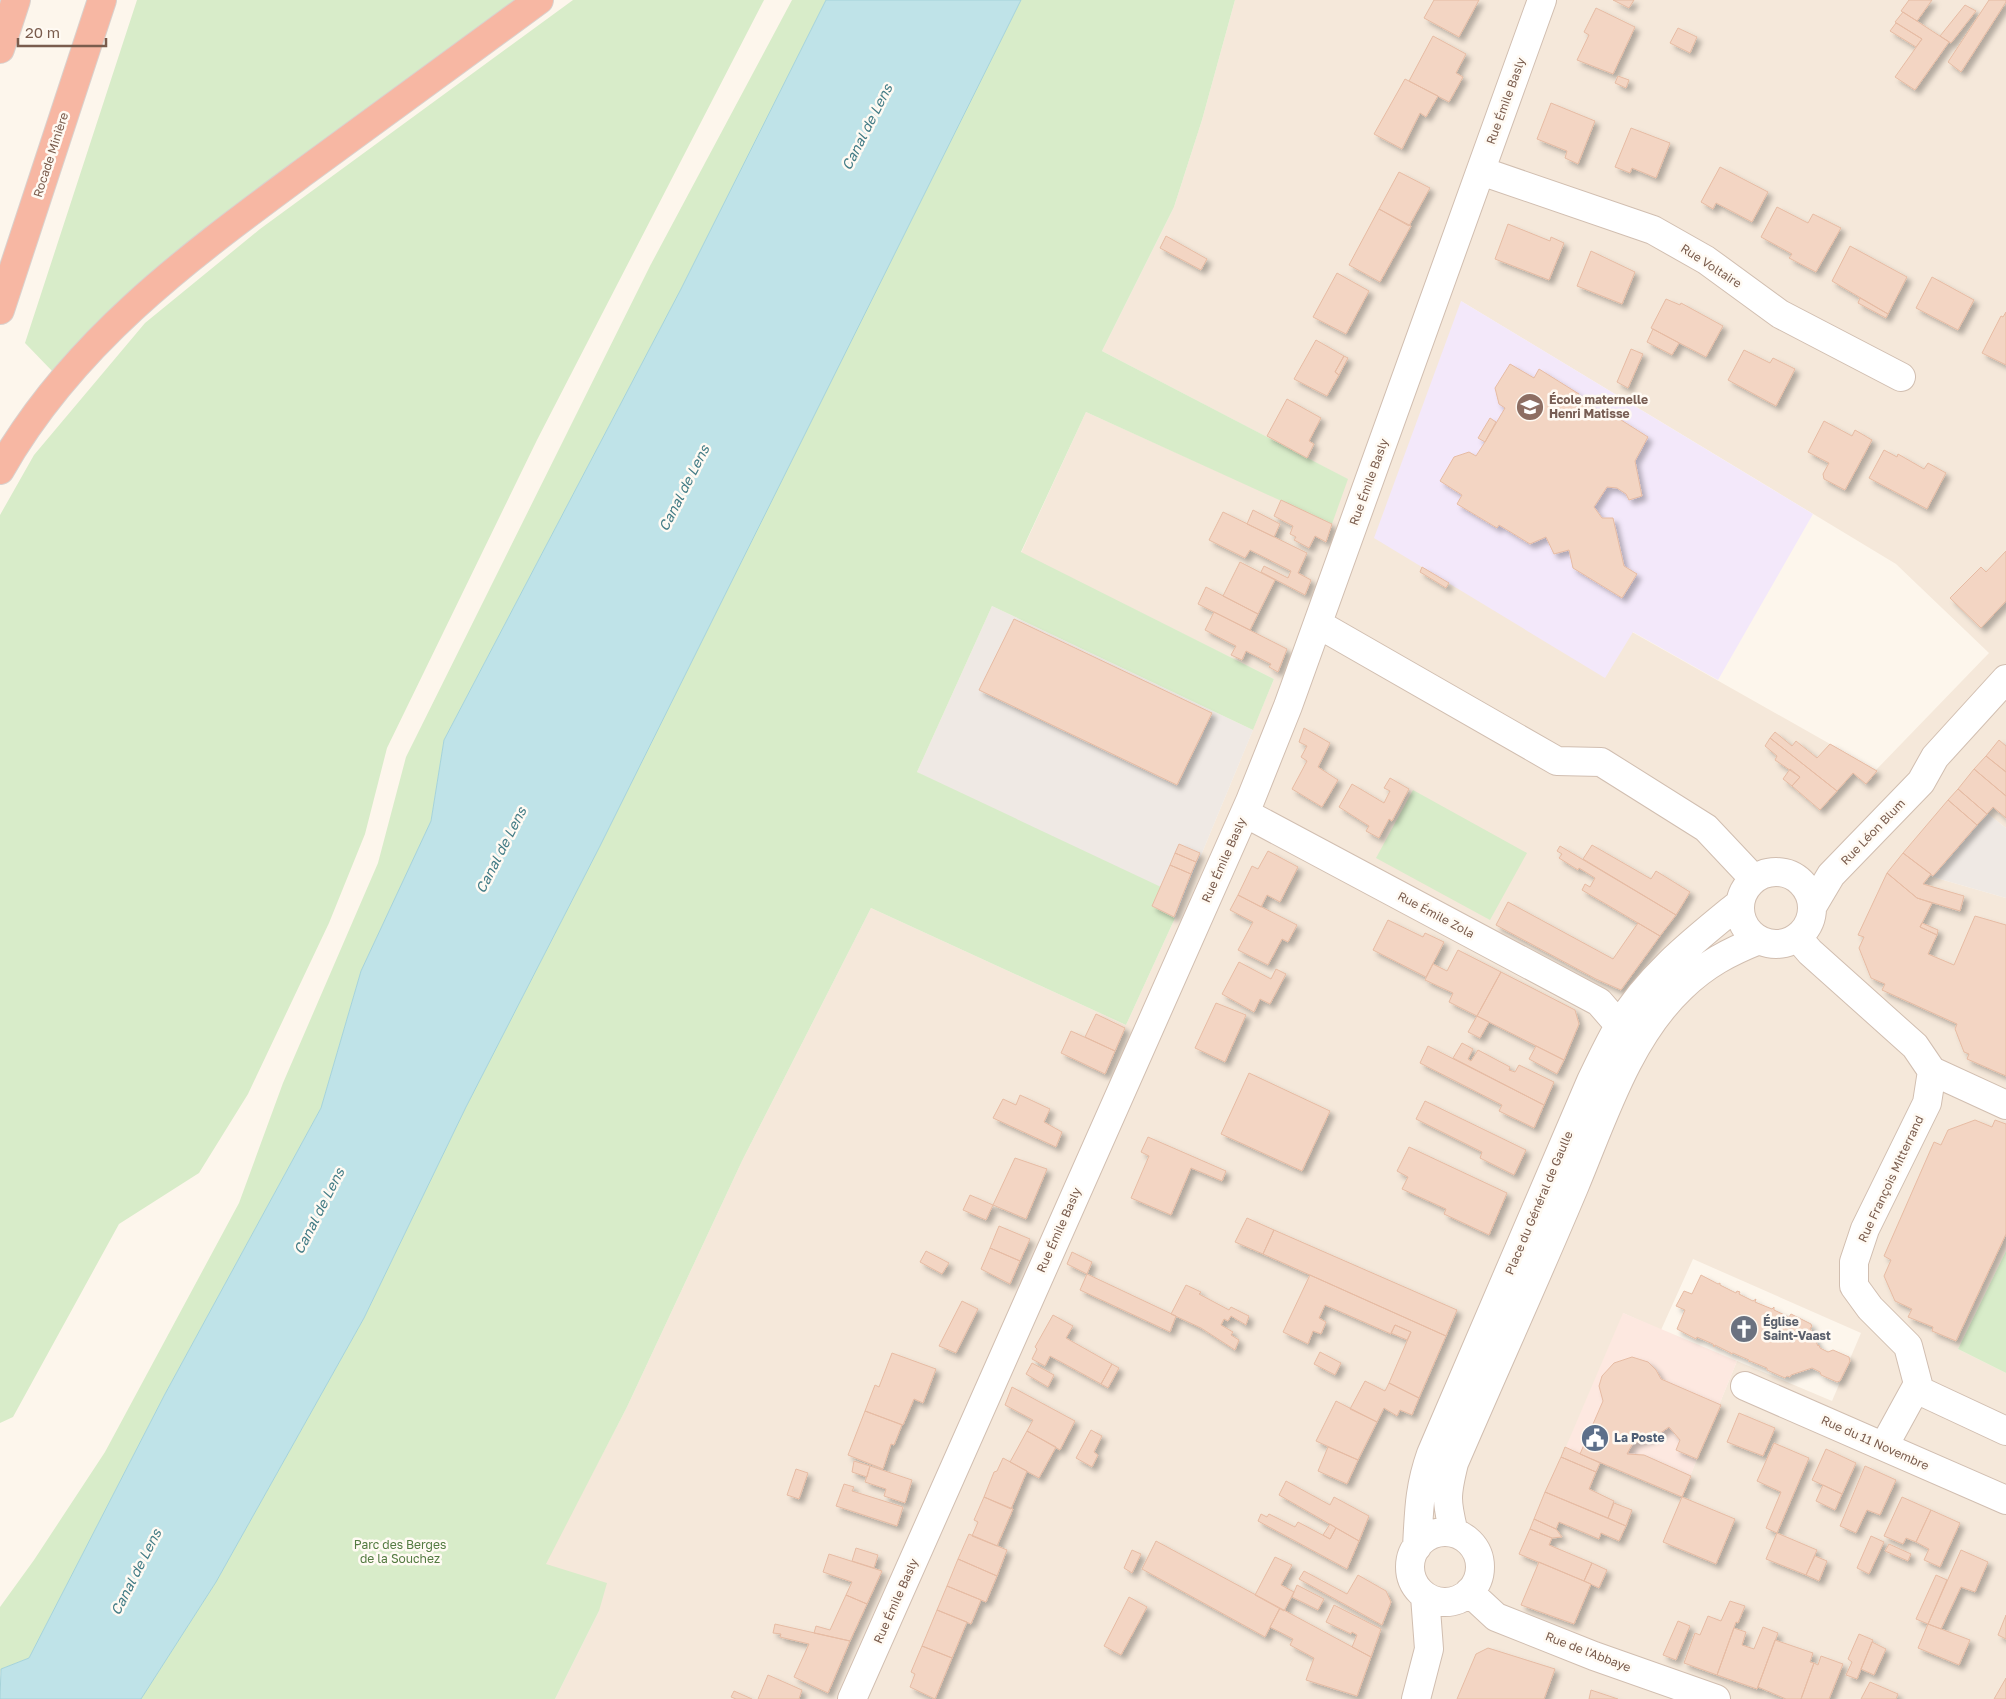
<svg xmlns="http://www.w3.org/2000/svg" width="2006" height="1699" font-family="'Golos Text',sans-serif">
<defs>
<filter id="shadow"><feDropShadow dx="4.5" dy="4.5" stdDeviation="2.5" flood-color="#0004"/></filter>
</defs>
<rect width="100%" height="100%" fill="#fdf6ec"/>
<path fill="#f5e8da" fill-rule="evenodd" d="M1235,0h771v828l-18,-14 -55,63 73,21v353l-48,98 48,24v326h-1451l44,-88 -54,-47 82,-157 115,-246 129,-253 255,117 49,-107 99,-239 -253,-126 65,-141 246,111 15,-44 -245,-128 72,-144 28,-87zM1461,301l435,263 93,89 -113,117 -244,-138 -27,45zM1693,1259l168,74 -29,68 -95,-40 -55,135 -59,-183 38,17z"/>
<path fill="#fde8e0" d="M1623,1313l114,48 -55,135 -117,-47z"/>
<path fill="#efe9e4" d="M992,606l261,124 -78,188 -23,-12 -235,-134z
M1948,801l29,25 11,-12 18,14v70l-73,-21 -30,-24z"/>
<path fill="#f3e8fa" d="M1461,301l352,213 -95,166 -85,-48 -28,46 -231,-140z"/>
<path fill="#d8ecc9" d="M137,0h384l-467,373 -29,-30z
M573,0h191l-227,440 -150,308 -22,86 -36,89 -81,171 -49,79 -80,51 -106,193 -13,6v-908l34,-60 111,-132 115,-94z
M792,0h34l-145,289 -237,451 -13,81 -70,150 -40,137 -156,286 -136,264 -28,11 -1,5v-67l34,-47 71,-108 134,-249 44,-120 95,-220 28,-106 244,-491z
M1021,0h214l-33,120 -28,87 -72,144 246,128 -16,45 -246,-112 -65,140 253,127 -21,51 -261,-124 -75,166 244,115 -9,19 23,12 -49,107 -255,-117 -129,253 -115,246 -81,157 61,19 -8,28 -44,88h-414l75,-117 148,-264 102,-211 134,-261z
M1413,790l114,63 -37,67 -114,-62z
M2006,1251v122l-48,-24z"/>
<path fill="#bfe3e8" stroke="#a5d3da" d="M826,0h195l-421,846 -134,261 -102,211 -148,264 -75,117h-141l1,-30 28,-11 136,-264 156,-286 40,-137 70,-150 13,-81 237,-451z"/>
<path fill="#f3d5c3" stroke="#e6bba3" filter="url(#shadow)" d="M1434,0h45l-20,37 -35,-19z
M1613,0h21l-5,8z
M1909,0h23l-15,21 -16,-10z
M1989,0h17v2l-45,70 -13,-10z
M1965,5l11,6 -25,32 -11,-7z
M1596,8l39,19 -22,47 -36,-14 12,-25 -5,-3z
M1903,12l46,30 -34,48 -20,-13 27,-38 -27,-17z
M1896,23l26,16 -6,8 -26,-16z
M1678,28l19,9 -7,16 -20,-10z
M1433,36l33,18 -10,19 7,4 -14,25 -40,-21z
M1618,76l11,4 -3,8 -11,-5z
M1405,79l33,17 -12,21 -6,-4 -18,36 -28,-15z
M1551,103l44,18 -17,43 -13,-6 2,-7 -30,-12z
M1631,128l39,15 -14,35 -24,-10 -2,5 -15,-6z
M1720,167l48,25 -16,30 -36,-19 -3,6 -12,-7z
M1399,172l31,16 -21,38 -30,-17z
M1777,207l31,16 5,-9 28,14 -25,44 -27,-14 3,-4 -31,-17z
M1379,209l32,17 -31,56 -31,-17z
M1508,224l42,17 1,-4 13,6 -15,37 -54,-21z
M1166,236l41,23 -6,11 -41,-22z
M1850,246l57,31 -19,37 -56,-33z
M1591,251l44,21 -13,32 -45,-18z
M1337,273l32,18 -23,43 -33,-17z
M1932,277l42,23 -16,30 -42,-22z
M1860,298l28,16 -2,4 -28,-15z
M1666,299l14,6 1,-2 42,23 -17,31 -55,-29z
M2006,312v53l-24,-12 19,-37 2,1z
M1653,329l26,14 -7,12 -25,-13z
M1316,340l28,16 -9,16 4,3 -12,21 -33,-17z
M1631,349l12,5 -15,34 -11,-6z
M1744,350l26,13 3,-5 22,11 -19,37 -48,-26z
M1344,356l4,2 -9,17 -4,-3z
M1510,364l24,14 5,-9 40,25 -2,4 31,19 2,-4 38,24 -13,24 7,35 -13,4 -3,-6 -9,-6 -10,-1 -13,20 8,11h11l11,48 13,8 -15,24 -49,-30 -4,-18 -15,4 -8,-17 -16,7 -31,-19 -2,3 -40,-24 5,-9 -22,-14 14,-24 15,-5 7,4 9,-14 20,-34 -6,-4 -4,-16z
M1287,399l34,19 -12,23 5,3 -7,14 -40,-22z
M1490,418l6,4 -11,20 -7,-4z
M1824,421l28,15 3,-6 17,10 -27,50 -21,-11 -1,-5 6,-11 -21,-11z
M1884,450l13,7 1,-3 26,15 4,-6 18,10 -19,36 -58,-31z
M1281,500l51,24 -6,18 -11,-6 -6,12 -15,-8 2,-3 -6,-3 3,-8 -19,-10z
M1253,510l27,14 -6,13 -27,-13z
M1223,512l84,41 -9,20 13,7 -6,15 -44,-23 3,-6 24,12 3,-7 -41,-21 -5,8 -36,-18z
M2006,551v50l-25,27 -31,-30 31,-31 5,5z
M1240,562l35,18 -17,34 -35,-18z
M1422,567l27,16 -3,5 -26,-16z
M1206,587l52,27 -8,16 -52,-26z
M1214,612l73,37 -9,23 -9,-5 2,-3 -25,-13 -4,9 -11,-5 5,-9 -31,-16z
M1014,619l198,94 -35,72 -198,-95z
M1304,728l26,15 -12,24 20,13 -16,27 -30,-18 15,-28 -6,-4 6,-11 -8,-4z
M1775,732l17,14 4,-5 21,17 13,-14 47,27 -11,13 -13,-11 -16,18 -67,-53z
M1770,738l67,53 -17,19 -28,-24 8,-9 -25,-17 2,-4 -12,-10z
M1999,740l7,6v26l-20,-16z
M1986,756l20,16v24l-32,-27z
M1790,769l10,8 -8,9 -9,-7z
M1974,769l32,27v22l-13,-11 -6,7 -29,-25z
M1390,778l19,11 -17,32 -3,-2 -10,19 -13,-7 3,-5 -30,-19 13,-23 32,19 6,-12 -6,-3z
M1958,789l29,25 -10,11 -29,-25z
M1948,800l29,25 -44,51 -30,-23z
M1179,844l21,9 -4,9 -21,-9z
M1592,845l59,34 5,-8 34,21 -14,23 -93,-56z
M1560,846l116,69 -16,21 -78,-46 3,-6 5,3 5,-9 -16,-10 -1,2 -19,-12 3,-4 -5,-3z
M1268,851l30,16 -18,35 -13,-7 -6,12 -23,-12 14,-29 6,3z
M1175,853l21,9 -5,12 -21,-9z
M1903,853l28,21 -8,10 41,12 -4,15 -43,-13 -30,-25z
M1170,865l21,9 -17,43 -22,-11z
M1887,873l30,25 15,5 -12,24 17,8 -9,19 26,11 21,-49 31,9v151l-39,-17 2,-5 -5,-2 -9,-23 2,-5 -75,-34 3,-6 -14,-6 -12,-30 5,-11 -6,-2z
M1238,895l59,30 -9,17 -6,-3 -14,26 -30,-15 15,-28 -23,-12z
M1508,902l105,57 25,-36 22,13 -39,54 -25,-11 -100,-54z
M1388,920l35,17 2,-4 19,9 -18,35 -53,-27z
M1922,923l16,7 -1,5 -17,-8z
M1458,950l43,22 -24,44 -28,-14 4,-9 -28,-13 8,-16 14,7z
M1239,962l32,17 5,-10 10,5 -16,30 -10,-5 -6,13 -32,-18z
M1501,972l74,38 4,14 -15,36 -87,-44z
M1216,1003l30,12 -21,47 -30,-14z
M1096,1014l29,14 -10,23 -30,-14z
M1477,1016l12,6 -9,16 -12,-6z
M1071,1031l44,20 -10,23 -44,-21z
M1462,1043l11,6 -5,10 3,2 7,-11 32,17 -1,3 6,2 4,-7 35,17 -10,23 -91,-47z
M1428,1046l116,59 -10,23 -35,-17 3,-6 -82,-42z
M1536,1046l28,14 -7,14 -28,-15z
M1249,1073l81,38 -28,60 -81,-37z
M1020,1095l30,14 -6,13 18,10 -6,15 -63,-29 10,-19 13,6z
M1425,1101l101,49 -12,25 -34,-17 2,-6 -66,-33z
M1975,1120l17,7 3,-7 11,4v110l-50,107 -24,-10 1,-4 -25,-10 4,-8 -17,-8 -11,-25 7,-16 -7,-4 50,-114 7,3 7,-15z
M1148,1137l78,34 -4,10 -31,-13 -20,47 -40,-17 18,-42 -8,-4z
M1409,1147l98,46 -18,42 -45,-21 2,-5 -44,-20 6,-12 -11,-6z
M1015,1158l32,11 -21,50 -33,-14z
M970,1195l23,10 -7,15 -23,-10z
M1247,1218l27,12 -11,24 -28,-12z
M999,1226l31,13 -10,22 -30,-13z
M1274,1230l183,80 -11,26 -183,-82z
M990,1248l30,13 -10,23 -29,-15z
M926,1251l23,12 -7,11 -22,-12z
M1072,1252l20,10 -5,12 -20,-10z
M1087,1274l89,42 -6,16 -90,-42z
M1310,1275l136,61 -27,62 -30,-15 22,-51 -16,-7 -4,9 -66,-29 -6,13 7,4 -5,12 -8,-3 -5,13 -25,-12z
M1701,1275l17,9 2,-1v2l16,8 1,-2 3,1 -1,2 14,7 3,-2 -1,3 17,7 2,-2v3l15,7 2,-3 20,10 1,3 -2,1 8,18 1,-1 1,3 8,4 5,-2 16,7 1,4 -10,20 -3,1 -16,-7 -1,-3 -8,-4 -21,7 -1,2 -3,-1 -2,2 -18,-8v-2l-17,-7 -1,1v-2l-16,-7 -2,1v-1l-16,-8 -1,2 -1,-3 -16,-7 -1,2 -19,-10 8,-19 -9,-4 8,-15 8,3z
M1186,1285l15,7 -2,2 30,16 2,-3 18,9 -3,9 -15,-9 -3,5 -4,-2 -3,6 12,7 -2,3 8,5 -4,10 -34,-22 -30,-14z
M962,1301l16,8 -22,44 -17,-7z
M1053,1315l20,11 -7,12 46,26 -11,20 -51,-28 -5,10 -13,-7 5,-10 -2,-2z
M1395,1325l16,7 -4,8 -16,-7z
M1320,1352l21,11 -6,12 -21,-11z
M892,1353l44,16 -13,34 -9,-4 -11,26 -38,-14 10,-26 4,2z
M1632,1357l16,5 8,8 5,9 60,26 -24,54 -21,-9 4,-10 -11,-13 -13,9 -23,7 -6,11 17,1 47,21 -9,21 -102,-43 23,-53 -4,-15 3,-10 12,-13z
M1032,1363l22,12 -6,12 -22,-13z
M1112,1364l7,4 -11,20 -7,-4z
M1365,1381l20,10 4,-8 30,15 -7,17 -12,-5 -3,6 -13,-8 -7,14 -27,-13z
M1012,1387l63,34 -15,29 -33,-19 6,-11 -28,-15z
M1336,1401l41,21 -19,38 -42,-19z
M865,1411l37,14 -8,20 -3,-1 -8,25 -35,-14z
M1739,1413l36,15 -12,28 -36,-14z
M1091,1430l11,6 -8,16 4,3 -6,12 -16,-9z
M1027,1431l29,16 -17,31 -29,-16z
M1774,1443l35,15 -32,75 -11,-5 15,-36 -24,-11z
M1328,1447l30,13 -11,24 -29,-13z
M1565,1447l35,16 -4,9 -35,-15z
M1826,1449l30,14 -14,31 -30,-14z
M1561,1457l35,15 -7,17 25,12 -6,17 -63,-26z
M1003,1458l24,13 -16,38 -27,-12 10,-25 3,-1z
M854,1461l16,5 -3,11 -15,-5z
M870,1466l42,14 -7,23 -21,-7 2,-7 -21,-7z
M1865,1466l31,14 -16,35 -13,-5 -11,23 -16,-7z
M796,1469l12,4 -9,26 -12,-4z
M1286,1481l44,24 4,-8 35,19 -10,25 -80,-46z
M844,1484l10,3 -2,4 51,16 -6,19 -61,-20z
M1823,1485l19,9 -7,16 -19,-9z
M1545,1492l81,34 -7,15 -18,-8 -2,6 -40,-17 -3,7 -22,-10z
M984,1497l29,12 -16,37 -25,-10 6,-14 -4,-2z
M1682,1497l53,22 -19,45 -53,-22z
M1902,1497l29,13 -15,32 -10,-4 -3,6 -19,-8z
M1614,1503l18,7 -6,16 -18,-8z
M1931,1510l29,13 -20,44 -16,-7 5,-11 -13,-7z
M1261,1514l6,3 2,-3 26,13 3,-5 32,17 6,-11 23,13 -12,28 -89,-48z
M1534,1519l22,10 6,8 -10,1 -22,-9z
M1330,1524l6,4 -6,11 -7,-4z
M1530,1529l22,9 -3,7 43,18 -8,18 -65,-27z
M1777,1533l40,17 -11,25 -40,-16z
M969,1534l38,16 -10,26 -39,-17z
M1871,1536l13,6 -15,32 -12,-6z
M1156,1541l124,67 -15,29 -123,-68z
M1889,1544l22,10 -3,7 -23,-10z
M856,1548l22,7 -4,13 -22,-7z
M1132,1550l9,4 -9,19 -8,-5z
M1961,1550l27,12 -13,30 -14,-5 -20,42 -13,-5z
M829,1554l53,17 -15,33 -21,-9 6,-13 -29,-10z
M1815,1556l12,5 -8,20 -13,-6z
M1275,1557l17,8 -11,20 13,7 -10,19 -29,-16z
M958,1559l39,17 -11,26 -39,-16z
M1539,1562l52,22 -17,40 -53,-19z
M1592,1563l15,7 -8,18 -15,-7z
M1304,1571l43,23 11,-19 28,16 5,11 -9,23 -83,-46z
M1936,1575l11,5 -19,44 -12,-5z
M1297,1585l27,14 -6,11 -26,-13z
M947,1586l34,14 -10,24 -34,-14z
M846,1595l21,9 -17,37 -36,-8 2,-7 14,4z
M1129,1597l18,10 -26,48 -17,-9z
M1730,1601l15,5 -7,17 -2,-1 -19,53 -33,-12 11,-30 5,2 8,-19 13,5z
M1334,1605l47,24 -10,28 -19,-10 5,-12 -5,-3 -1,2 -25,-12z
M1280,1608l91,49 -14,39 -51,-16 8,-22 -24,-13 3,-6 -23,-12z
M937,1610l30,12 -15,36 -30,-12z
M2006,1615v24l-8,-4z
M1678,1621l12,5 -14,34 -13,-5z
M775,1624l75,17 -22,52 -34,-16 15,-33 -29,-7 1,-3 -8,-1z
M1928,1624l42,16 -11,25 -41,-17z
M1763,1627l15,6 -21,56 -40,-14 17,-47 12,4 -4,13 12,4z
M1859,1634l14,6 -16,39 -11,-4 6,-13 -4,-3z
M1775,1640l38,13 -3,9 4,1 -13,36h-15l-28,-12z
M1872,1642l14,7 -12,26 -13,-6z
M922,1646l30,12 -17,41 -25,-12 5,-13 -4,-2z
M1488,1648l67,21 -11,30h-87l19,-45z
M1821,1656l22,8 -14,35h-28l13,-36 4,2z
M768,1675l34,15 -3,9h-41z
M2006,1678v21h-12z
M1870,1682l28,12 -2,5h-35z
M1591,1690l27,9h-29z
M734,1691l18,8h-16l-5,-2z"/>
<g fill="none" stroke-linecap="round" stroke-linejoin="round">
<defs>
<path id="minor" d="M1481,171l172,59 53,30 74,54 121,63
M1318,624l239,137 44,1 105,66 48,51
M1245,813l354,189 20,23
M1740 908a36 36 0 1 1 72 0a36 36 0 1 1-72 0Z
M1812,907l19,-32 90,-93 14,-25 71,-78
M1797,937l13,15 105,94 17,25 -5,32 -62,126 -11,33v24l16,22 38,38 10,38 -34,62
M1932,1071l74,34
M1745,1386l261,114
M1916,1389l90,42
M1410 1567a35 35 0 1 1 70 0a35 35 0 1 1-70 0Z
M1454,1533c-8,-32 -8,-38 0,-70 40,-93 82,-185 121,-278 28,-67 53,-147 107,-198 24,-23 47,-35 77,-47
M1417,1547c2,-36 2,-59 14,-93l160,-373c9,-19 18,-38 28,-55 29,-50 77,-87 121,-123
M1469,1592l27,25 98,39 122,43
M852,1699l398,-898 38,-95 254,-706
M1416,1699l13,-50 -4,-53"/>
<path id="highway" d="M0,49l16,-49
M0,310l102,-310
M0,470c72,-127 186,-211 301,-296 79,-58 158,-116 238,-174"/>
</defs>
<use href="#minor" stroke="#d1beb0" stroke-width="30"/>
<use href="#highway" stroke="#dad1cd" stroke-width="30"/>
<use href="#minor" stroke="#fff" stroke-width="28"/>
<use href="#highway" stroke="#f7b7a3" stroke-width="28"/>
</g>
<defs>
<symbol id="school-disc" viewBox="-11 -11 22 22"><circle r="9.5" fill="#8d6e63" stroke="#fffaf3"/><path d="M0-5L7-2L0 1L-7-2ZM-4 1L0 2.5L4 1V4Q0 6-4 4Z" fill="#fff"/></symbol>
<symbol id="church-disc" viewBox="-11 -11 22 22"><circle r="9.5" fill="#6b7280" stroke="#fffaf3"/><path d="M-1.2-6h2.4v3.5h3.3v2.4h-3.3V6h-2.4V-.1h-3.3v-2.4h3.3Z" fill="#fff"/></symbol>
<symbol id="civic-disc" viewBox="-11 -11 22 22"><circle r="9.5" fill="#5c6f8a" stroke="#fffaf3"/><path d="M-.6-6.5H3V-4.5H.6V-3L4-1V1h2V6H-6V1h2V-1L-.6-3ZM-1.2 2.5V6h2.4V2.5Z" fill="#fff"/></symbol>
</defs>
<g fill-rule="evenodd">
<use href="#school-disc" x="1514" y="391" width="32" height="32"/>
<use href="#church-disc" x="1728" y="1313" width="32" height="32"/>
<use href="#civic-disc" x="1579" y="1422" width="32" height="32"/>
</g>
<g text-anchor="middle" stroke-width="5" stroke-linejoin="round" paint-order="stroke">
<g font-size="12" fill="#7a5c4d" stroke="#fffaf3">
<text transform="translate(1506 101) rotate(-70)" y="4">Rue Émile Basly</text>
<text transform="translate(51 155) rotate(-72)" y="4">Rocade Minière</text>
<text transform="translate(1711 266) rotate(33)" y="4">Rue Voltaire</text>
<text transform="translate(1369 482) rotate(-70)" y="4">Rue Émile Basly</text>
<text transform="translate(1873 832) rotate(-46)" y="4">Rue Léon Blum</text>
<text transform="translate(1224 860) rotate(-66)" y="4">Rue Émile Basly</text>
<text transform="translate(1436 915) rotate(28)" y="4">Rue Émile Zola</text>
<text transform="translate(1891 1179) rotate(-65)" y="4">Rue François Mitterrand</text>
<text transform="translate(1539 1203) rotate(-67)" y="4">Place du Général de Gaulle</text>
<text transform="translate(1059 1230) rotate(-66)" y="4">Rue Émile Basly</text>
<text transform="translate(1875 1443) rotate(24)" y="4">Rue du 11 Novembre</text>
<text transform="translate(896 1601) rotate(-66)" y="4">Rue Émile Basly</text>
<text transform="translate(1588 1652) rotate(21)" y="4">Rue de l'Abbaye</text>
</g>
<g font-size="12" font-weight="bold" fill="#785e54" stroke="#fffaf3" text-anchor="start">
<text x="1549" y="404">École maternelle<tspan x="1549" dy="14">Henri Matisse</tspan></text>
</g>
<g font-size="12" font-weight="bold" fill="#5b616d" stroke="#fffaf3" text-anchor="start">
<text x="1763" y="1326">Église<tspan x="1763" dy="14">Saint-Vaast</tspan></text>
</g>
<g font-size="12" font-weight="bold" fill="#4e5e75" stroke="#fffaf3" text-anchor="start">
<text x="1614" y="1442">La Poste</text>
</g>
<g font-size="12" fill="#537a41" stroke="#fffaf3">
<text x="400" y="1549">Parc des Berges<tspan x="400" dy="14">de la Souchez</tspan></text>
</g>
<g font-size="14" font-style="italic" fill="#437c86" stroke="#fffaf3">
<text transform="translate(867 127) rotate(-63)" y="5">Canal de Lens</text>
<text transform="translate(684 488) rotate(-63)" y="5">Canal de Lens</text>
<text transform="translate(501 850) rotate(-63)" y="5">Canal de Lens</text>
<text transform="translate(319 1211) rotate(-63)" y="5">Canal de Lens</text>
<text transform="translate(136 1572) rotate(-63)" y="5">Canal de Lens</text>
</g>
</g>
<path d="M18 38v8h88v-8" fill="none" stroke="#7a5c4d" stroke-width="2.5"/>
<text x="25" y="38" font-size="15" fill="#7a5c4d" stroke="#fffaf3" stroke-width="4" paint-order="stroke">20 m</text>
</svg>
